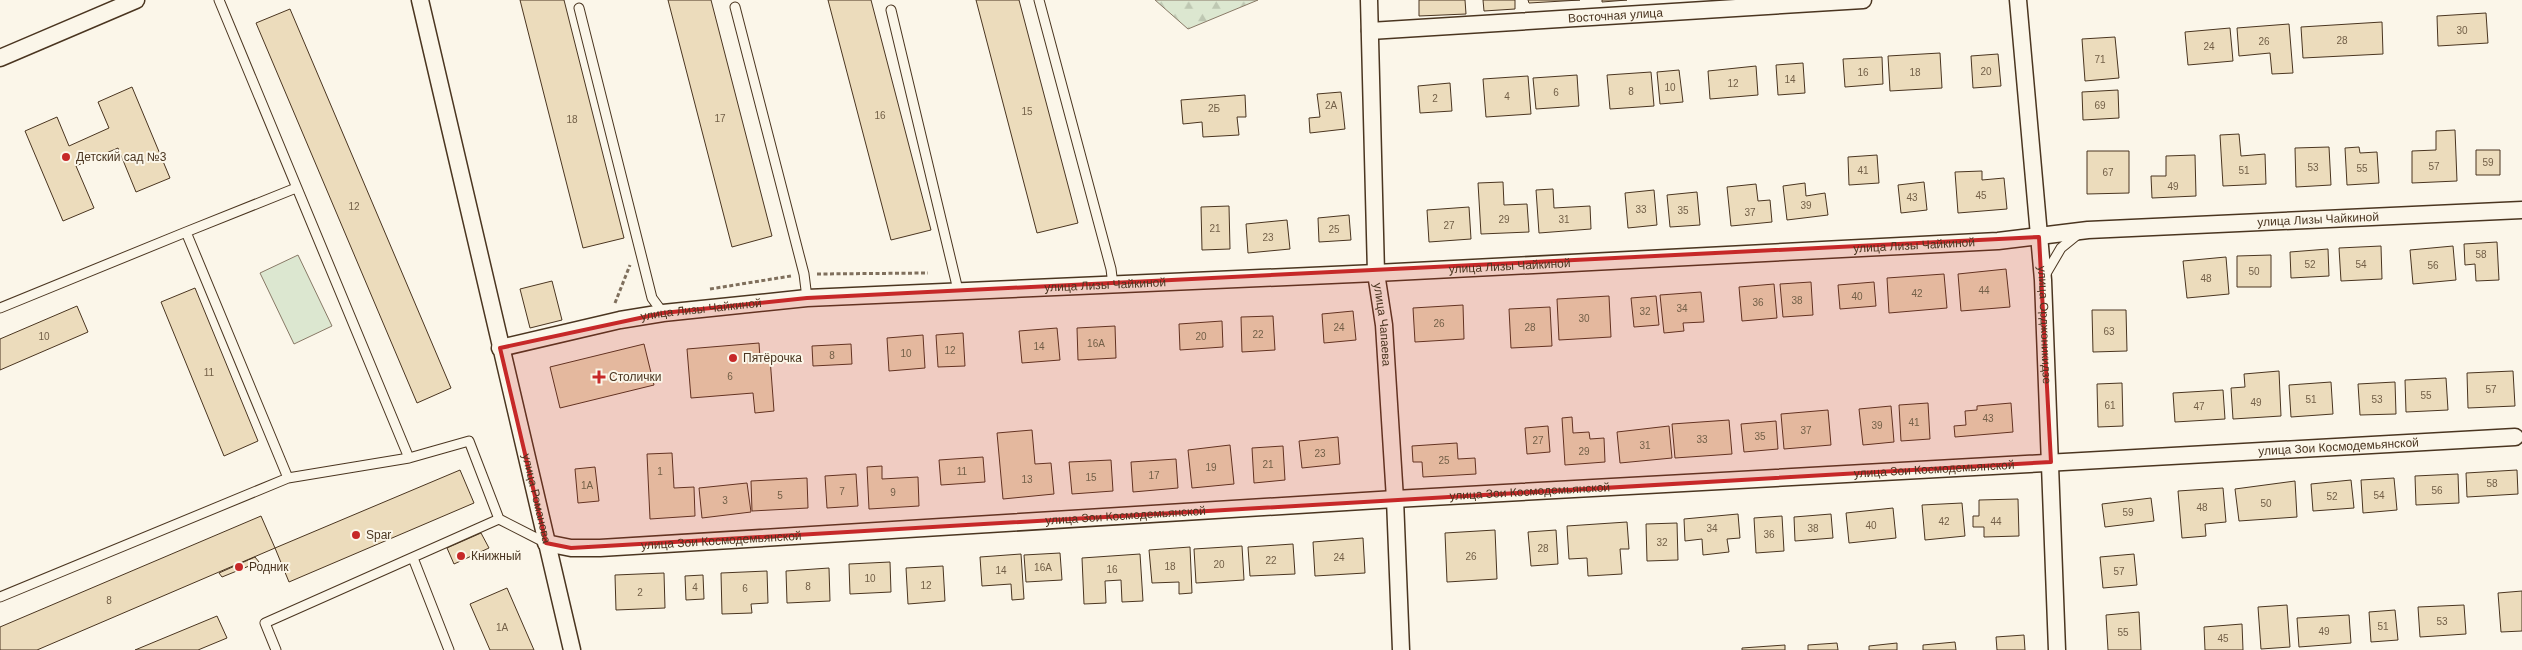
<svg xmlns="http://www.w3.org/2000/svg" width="2522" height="650" font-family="Helvetica,sans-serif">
<defs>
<pattern id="forest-firs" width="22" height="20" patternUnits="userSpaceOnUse" patternTransform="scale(1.25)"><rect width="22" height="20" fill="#dce7d0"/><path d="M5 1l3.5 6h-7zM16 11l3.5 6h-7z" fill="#bec7b2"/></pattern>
</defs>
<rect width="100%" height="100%" fill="#fbf6e9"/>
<path fill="url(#forest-firs)" stroke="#887966" d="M1155,0h103l-70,29z"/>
<path fill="#dce7d0" stroke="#887966" d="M298,255l34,71 -38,18 -34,-71z"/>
<path fill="#ecdcbc" stroke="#4a3520" d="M520,0h44l60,238 -41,10z
M668,0h43l61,236 -40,11z
M828,0h43l60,230 -40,10z
M976,0h43l59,223 -41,10z
M1419,0h46l1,14 -47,2z
M1483,0h32v9l-31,2z
M1528,0h52l-51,3z
M1602,0h25l-25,2z
M290,9l161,379 -34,15 -161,-380z
M2486,13l2,30 -50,3 -1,-30z
M2382,22l1,32 -80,4 -2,-31z
M2289,24l4,49 -21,1 -2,-21 -31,3 -2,-28z
M2230,28l3,33 -45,4 -3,-33z
M2115,37l4,41 -34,3 -3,-42z
M1940,53l2,35 -52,3 -2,-35z
M1998,54l3,32 -28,2 -2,-32z
M1882,57l1,27 -38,3 -2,-28z
M1803,63l2,30 -27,2 -2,-30z
M1756,66l2,29 -48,4 -2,-28z
M1679,70l4,32 -23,2 -3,-32z
M1651,72l3,34 -44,3 -3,-34z
M1577,75l2,31 -43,3 -3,-31z
M1528,76l3,38 -45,3 -3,-38z
M1450,83l2,28 -32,2 -2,-27z
M132,87l38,91 -34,14 -18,-44 -42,18 18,42 -31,13 -38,-90 32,-14 12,29 40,-18 -11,-26z
M2118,90l1,28 -36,2 -1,-28z
M1341,92l4,37 -35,4 -1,-15 11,-1 -3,-23z
M1245,95l1,22h-9l2,18 -36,2 -1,-15 -19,2 -2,-24z
M2455,130l2,51 -45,2v-32l24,-1v-19z
M2239,134l2,22 24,-2 1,30 -43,2 -3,-51z
M2329,147l2,38 -35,2 -1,-39z
M2359,147l1,6 17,-1 2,31 -32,2 -2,-37z
M2476,150h24v25h-24z
M2087,151h42v42l-42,1z
M1877,155l2,28 -30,2 -1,-28z
M2195,155l1,41 -44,2 -1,-22h15v-20z
M1982,171v9l22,-2 3,31 -49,4 -3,-41z
M1503,182l1,23 23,-1 2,28 -48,2 -3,-51z
M1924,182l3,28 -26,3 -3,-28z
M1805,183l1,13 19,-3 3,22 -41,5 -4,-34z
M1756,184l2,17 12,-1 2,22 -41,4 -4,-39z
M1553,189l1,19 36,-2 1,23 -52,4 -3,-43z
M1654,190l3,35 -29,3 -3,-35z
M1697,192l3,33 -30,2 -3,-32z
M1229,206l1,43 -28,1 -1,-43z
M1469,207l2,32 -42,3 -2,-32z
M1349,215l2,25 -32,2 -1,-24z
M1287,220l3,29 -42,4 -2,-29z
M2497,242l2,38 -23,1 -1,-17 -10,1 -1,-21z
M2381,246l1,33 -41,2 -2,-33z
M2453,246l3,34 -43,4 -3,-34z
M2328,249l1,27 -38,2 -1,-26z
M2271,255v32h-34v-31z
M2226,257l3,37 -42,4 -4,-37z
M2006,269l4,38 -49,4 -3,-37z
M1944,274l3,34 -58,5 -2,-35z
M552,281l10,39 -32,8 -10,-39z
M1811,282l2,33 -30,2 -3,-33z
M1874,282l2,24 -36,3 -2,-24z
M1774,284l3,34 -35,3 -3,-34z
M195,288l63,153 -34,15 -63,-154z
M1701,292l3,30 -21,1 1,8 -20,2 -4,-38z
M1609,296l2,41 -52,3 -2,-41z
M1656,296l3,29 -25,2 -3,-29z
M1463,305l1,34 -49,3 -2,-34z
M77,306l11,26 -88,38v-31z
M1550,307l2,39 -41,2 -2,-39z
M2092,310h34l1,41 -34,1z
M1353,311l3,29 -32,3 -2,-29z
M1273,316l2,34 -33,2 -1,-35z
M1222,321l1,26 -43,3 -1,-26z
M1115,326l1,32 -38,2 -1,-32z
M1057,328l3,32 -38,3 -3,-32z
M963,333l2,33 -27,1 -2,-32z
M923,335l2,33 -36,3 -2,-33z
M759,343l1,15h10l4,53 -19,2 -2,-20 -62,5 -4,-49z
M644,344l10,41 -94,23 -10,-41z
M851,344l1,20 -39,2 -1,-20z
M2279,371l2,45 -48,3 -2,-31 14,-1 -1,-13z
M2513,371l2,35 -47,2 -1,-35z
M2446,378l2,32 -42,2 -1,-32z
M2331,382l2,32 -42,3 -2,-32z
M2395,382l1,32 -36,1 -2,-31z
M2122,383l1,43 -25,1 -1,-43z
M2223,390l2,29 -50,3 -2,-29z
M1928,403l2,36 -29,2 -2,-36z
M2011,403l2,29 -58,5 -1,-11 12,-1 -1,-14 12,-1v-4z
M1891,406l3,36 -31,3 -4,-36z
M1828,410l3,35 -47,4 -3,-35z
M1572,417l1,16 16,-1 1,7 14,-1 1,24 -40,3 -3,-47z
M1729,420l3,34 -57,4 -3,-34z
M1776,421l2,28 -34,3 -3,-28z
M1548,426l2,26 -23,2 -2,-26z
M1669,426l3,32 -52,5 -3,-31z
M1032,430l3,34 16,-1 3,31 -51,5 -6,-66z
M1338,437l2,27 -38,4 -3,-27z
M1457,443l1,16 17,-1 1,16 -53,3 -1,-15h-9l-1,-16z
M1230,445l4,39 -42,4 -4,-38z
M1283,446l2,34 -31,3 -2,-35z
M672,453l2,35 20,-1 1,29 -45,3 -3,-65z
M983,457l2,25 -44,3 -2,-25z
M1176,459l2,29 -45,4 -2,-30z
M1111,460l2,31 -41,3 -3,-32z
M882,466v13l36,-2 1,29 -50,3 -2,-42z
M595,467l4,34 -21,2 -3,-34z
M460,470l14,33 -185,79 -14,-34z
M2517,470l1,24 -51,3 -1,-24z
M856,474l2,32 -31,2 -2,-32z
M2458,474l1,29 -43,2 -1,-29z
M807,478l1,30 -56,3 -1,-30z
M2394,478l3,32 -34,3 -2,-33z
M2351,480l3,28 -41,3 -2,-27z
M2295,481l2,36 -58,4 -4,-32z
M747,483l4,29 -49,6 -3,-30z
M2223,488l3,34 -21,2 1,12 -24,2 -4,-47z
M2151,498l3,23 -49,6 -3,-23z
M2018,499l1,37 -35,1v-10h-11v-11h6v-16z
M1962,503l3,33 -40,4 -3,-35z
M1893,508l3,30 -47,5 -3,-30z
M1738,514l2,24 -13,1 2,13 -26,3 -1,-16 -17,2 -1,-22z
M1831,514l2,24 -38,3 -1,-24z
M261,516l14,32 -238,102h-37v-23z
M1782,516l2,35 -28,2 -2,-35z
M1627,522l2,27h-9l2,25 -34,2 -1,-18 -18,1 -2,-33z
M1677,523l1,37 -31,1 -1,-37z
M1495,530l2,49 -50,3 -2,-49z
M1556,530l2,34 -27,2 -3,-34z
M481,533l8,15 -35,16 -7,-16z
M1363,538l2,35 -50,3 -2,-34z
M1293,544l2,30 -45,2 -2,-29z
M1242,546l2,34 -48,3 -2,-34z
M1190,547l2,46 -13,1v-12l-27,1 -3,-33z
M1060,553l2,27 -36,2 -2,-27z
M1021,554l3,45 -12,1 -1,-16 -29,2 -2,-29z
M1140,554l3,47 -21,1 -1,-22 -16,1 1,22 -22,1 -2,-46z
M2134,554l3,31 -34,3 -3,-31z
M255,557l4,5 -37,15 -3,-4z
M890,562l1,30 -41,2 -1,-30z
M943,566l2,35 -37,3 -2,-36z
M829,568l1,33 -43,2 -1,-32z
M767,571l1,32 -17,1 1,9 -30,1 -1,-41z
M664,573l1,35 -49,2 -1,-35z
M703,575l1,24 -18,1 -1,-24z
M507,588l27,62h-44l-20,-46z
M2522,591v40l-21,1 -3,-39z
M2287,605l3,42 -29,2 -3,-42z
M2464,605l2,29 -46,3 -2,-30z
M2395,610l3,30 -27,2 -2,-30z
M2139,612l2,38h-33l-2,-35z
M2349,615l2,28 -52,4 -2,-29z
M217,616l10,22 -29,12h-63z
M2242,624l1,26h-38l-1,-23z
M2024,635l1,15h-28l-1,-13z
M1955,642l1,8h-33v-5z
M1837,643l1,7h-30v-5z
M1897,643v7h-28v-4z
M1785,645v5h-43v-2z"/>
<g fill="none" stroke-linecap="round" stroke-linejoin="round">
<defs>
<path id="service" d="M219,0l190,458
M1039,0l72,269 2,16
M735,7l69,267 3,24
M579,8l73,290 11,15
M891,10l67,280
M2044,277l17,-29 16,-13
M0,308l186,-76
M288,478l-102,-246 110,-44
M413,558l36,92
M0,597l288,-119 121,-20 60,-17 30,78
M276,650l-11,-27 234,-104 47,24"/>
<g id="minor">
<path id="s1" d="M420,0l152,650"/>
<path id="s2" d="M1369,0l7,273 8,52 11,174 6,151"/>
<path id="s3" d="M2018,0l25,280 14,370"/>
<path id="s4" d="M1370,31l493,-31"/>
<path d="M0,58l136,-58"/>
<path id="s5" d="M500,348l120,-28 43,-7 144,-15 569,-25 622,-32 90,-11 434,-20"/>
<path id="s6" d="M546,543l25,5h29l795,-49 1120,-62"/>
</g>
</defs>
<use href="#service" stroke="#4a3520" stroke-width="11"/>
<use href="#minor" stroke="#4a3520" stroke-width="19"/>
<path stroke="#7f6f5c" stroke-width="3" stroke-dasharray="4 2.5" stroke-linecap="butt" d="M817,274l111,-1
M710,289l81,-13
M615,303l15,-38"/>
<use href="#service" stroke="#fbf6e9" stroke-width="9"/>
<use href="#minor" stroke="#fbf6e9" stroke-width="16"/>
</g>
<path fill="#c62828" fill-opacity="0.2" stroke="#c62828" stroke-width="4" stroke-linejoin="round" d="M2039,237l12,225 -1480,86 -25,-5 -46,-195 163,-35 144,-15z"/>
<g fill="#c62828" stroke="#fbf6e9" stroke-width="2">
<circle cx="66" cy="157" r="5"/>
<circle cx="733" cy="358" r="5"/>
<path d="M596.5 369.5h5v5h5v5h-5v5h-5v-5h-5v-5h5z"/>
<circle cx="356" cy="535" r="5"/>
<circle cx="461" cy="556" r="5"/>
<circle cx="239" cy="567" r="5"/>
</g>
<g text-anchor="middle" stroke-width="4" stroke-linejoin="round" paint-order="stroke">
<g font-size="10" fill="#725f47">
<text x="2462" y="34">30</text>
<text x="2342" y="44">28</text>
<text x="2264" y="45">26</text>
<text x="2209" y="50">24</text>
<text x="2100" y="63">71</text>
<text x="1986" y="75">20</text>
<text x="1863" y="76">16</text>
<text x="1915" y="76">18</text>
<text x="1790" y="83">14</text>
<text x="1733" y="87">12</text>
<text x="1670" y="91">10</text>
<text x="1631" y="95">8</text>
<text x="1556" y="96">6</text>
<text x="1507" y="100">4</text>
<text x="1435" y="102">2</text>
<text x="1331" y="109">2А</text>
<text x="2100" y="109">69</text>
<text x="1214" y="112">2Б</text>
<text x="1027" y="115">15</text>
<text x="880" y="119">16</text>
<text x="720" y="122">17</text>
<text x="572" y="123">18</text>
<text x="2488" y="166">59</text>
<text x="2434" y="170">57</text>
<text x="2313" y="171">53</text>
<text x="2362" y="172">55</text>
<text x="1863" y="174">41</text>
<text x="2244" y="174">51</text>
<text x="2108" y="176">67</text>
<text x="2173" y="190">49</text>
<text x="1981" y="199">45</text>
<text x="1912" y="201">43</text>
<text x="1806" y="209">39</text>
<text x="354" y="210">12</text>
<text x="1641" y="213">33</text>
<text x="1683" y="214">35</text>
<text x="1750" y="216">37</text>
<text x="1504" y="223">29</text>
<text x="1564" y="223">31</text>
<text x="1449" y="229">27</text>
<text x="1215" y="232">21</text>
<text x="1334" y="233">25</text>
<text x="1268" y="241">23</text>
<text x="2481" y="258">58</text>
<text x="2310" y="268">52</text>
<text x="2361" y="268">54</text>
<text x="2433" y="269">56</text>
<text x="2254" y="275">50</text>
<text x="2206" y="282">48</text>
<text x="1984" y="294">44</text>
<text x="1917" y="297">42</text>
<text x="1857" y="300">40</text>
<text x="1797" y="304">38</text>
<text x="1758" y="306">36</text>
<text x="1682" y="312">34</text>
<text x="1645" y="315">32</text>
<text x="1584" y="322">30</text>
<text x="1439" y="327">26</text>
<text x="1339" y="331">24</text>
<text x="1530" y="331">28</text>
<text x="2109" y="335">63</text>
<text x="1258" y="338">22</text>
<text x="44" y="340">10</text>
<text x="1201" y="340">20</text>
<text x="1096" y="347">16А</text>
<text x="1039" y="350">14</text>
<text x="950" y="354">12</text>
<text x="906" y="357">10</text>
<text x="832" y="359">8</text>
<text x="209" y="376">11</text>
<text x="730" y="380">6</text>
<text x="2491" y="393">57</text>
<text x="2426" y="399">55</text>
<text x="2311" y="403">51</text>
<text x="2377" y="403">53</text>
<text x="2256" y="406">49</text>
<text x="2110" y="409">61</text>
<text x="2199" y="410">47</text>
<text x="1988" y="422">43</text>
<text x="1914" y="426">41</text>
<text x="1877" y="429">39</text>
<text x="1806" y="434">37</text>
<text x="1760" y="440">35</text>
<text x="1702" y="443">33</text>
<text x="1538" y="444">27</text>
<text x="1645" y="449">31</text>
<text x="1584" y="455">29</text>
<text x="1320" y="457">23</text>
<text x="1444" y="464">25</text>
<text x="1268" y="468">21</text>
<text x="1211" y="471">19</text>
<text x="660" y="475">1</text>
<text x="962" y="475">11</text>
<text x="1154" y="479">17</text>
<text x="1091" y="481">15</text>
<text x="1027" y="483">13</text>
<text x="2492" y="487">58</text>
<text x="587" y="489">1А</text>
<text x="2437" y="494">56</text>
<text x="842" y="495">7</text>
<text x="893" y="496">9</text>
<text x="780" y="499">5</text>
<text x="2379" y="499">54</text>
<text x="2332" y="500">52</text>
<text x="725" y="504">3</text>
<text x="2266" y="507">50</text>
<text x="2202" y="511">48</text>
<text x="2128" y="516">59</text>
<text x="1944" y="525">42</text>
<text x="1996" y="525">44</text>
<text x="1871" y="529">40</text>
<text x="1712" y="532">34</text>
<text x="1813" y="532">38</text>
<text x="1769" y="538">36</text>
<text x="1662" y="546">32</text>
<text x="1543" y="552">28</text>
<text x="1471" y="560">26</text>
<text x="1339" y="561">24</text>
<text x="1271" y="564">22</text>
<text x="1219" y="568">20</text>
<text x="1170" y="570">18</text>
<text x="1043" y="571">16А</text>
<text x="1112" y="573">16</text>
<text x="1001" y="574">14</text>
<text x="2119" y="575">57</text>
<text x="870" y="582">10</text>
<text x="926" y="589">12</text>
<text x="808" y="590">8</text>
<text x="695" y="591">4</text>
<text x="745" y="592">6</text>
<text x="640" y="596">2</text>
<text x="109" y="604">8</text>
<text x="2442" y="625">53</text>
<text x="2383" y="630">51</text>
<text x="502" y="631">1А</text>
<text x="2324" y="635">49</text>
<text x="2123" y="636">55</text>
<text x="2223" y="642">45</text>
</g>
<g font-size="12" fill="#4a3520" stroke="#fbf6e9">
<text dy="4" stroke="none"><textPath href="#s4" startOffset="246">Восточная улица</textPath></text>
<text dy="4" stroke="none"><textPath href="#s5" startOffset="1825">улица Лизы Чайкиной</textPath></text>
<text dy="4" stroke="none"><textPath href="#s5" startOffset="1420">улица Лизы Чайкиной</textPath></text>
<text dy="4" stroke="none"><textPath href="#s5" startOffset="1015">улица Лизы Чайкиной</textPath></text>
<text dy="4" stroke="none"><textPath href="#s5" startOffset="610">улица Лизы Чайкиной</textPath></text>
<text dy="4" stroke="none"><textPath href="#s5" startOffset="205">улица Лизы Чайкиной</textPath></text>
<text dy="4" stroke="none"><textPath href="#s2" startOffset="325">улица Чапаева</textPath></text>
<text dy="4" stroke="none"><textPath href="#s3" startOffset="326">улица Орджоникидзе</textPath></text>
<text dy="4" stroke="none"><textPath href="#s6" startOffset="1796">улица Зои Космодемьянской</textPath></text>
<text dy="4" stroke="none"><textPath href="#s6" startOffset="1391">улица Зои Космодемьянской</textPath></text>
<text dy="4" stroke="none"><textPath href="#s6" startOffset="986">улица Зои Космодемьянской</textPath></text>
<text dy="4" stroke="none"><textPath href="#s1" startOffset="512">улица Романова</textPath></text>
<text dy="4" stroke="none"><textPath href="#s6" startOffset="581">улица Зои Космодемьянской</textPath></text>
<text dy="4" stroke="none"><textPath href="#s6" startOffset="176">улица Зои Космодемьянской</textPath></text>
</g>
<g font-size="12" fill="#4a3520" stroke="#fbf6e9" text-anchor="start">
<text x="76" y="161">Детский сад №3</text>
<text x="743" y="362">Пятёрочка</text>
<text x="609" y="381">Столички</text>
<text x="366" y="539">Spar</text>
<text x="471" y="560">Книжный</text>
<text x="249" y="571">Родник</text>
</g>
</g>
</svg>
